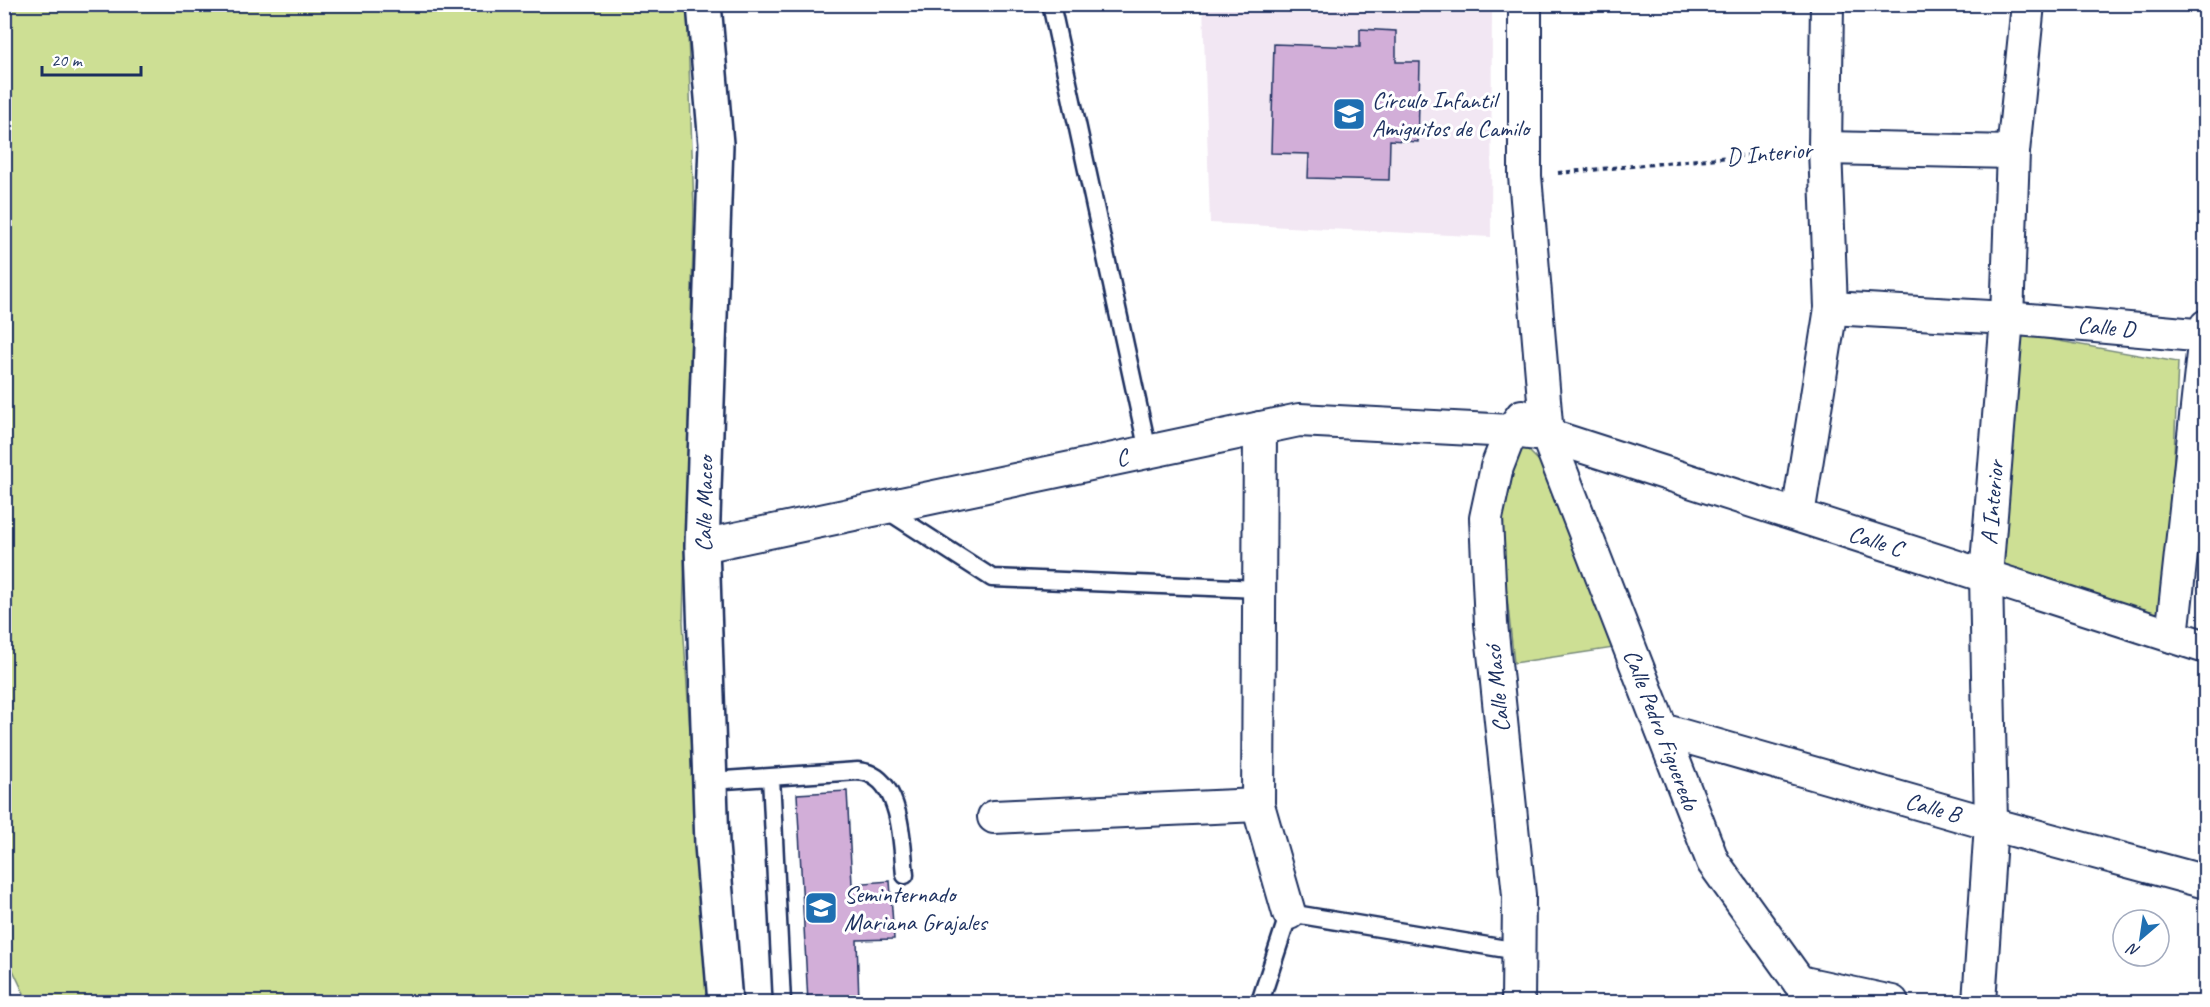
<svg xmlns="http://www.w3.org/2000/svg" width="2210" height="1007" font-family="Caveat,sans-serif">
<rect width="100%" height="100%" fill="#fff"/>
<filter id="ink" filterUnits="userSpaceOnUse"><feTurbulence type="fractalNoise" baseFrequency=".0167" numOctaves="2"/><feDisplacementMap in="SourceGraphic" scale="12" xChannelSelector="R" yChannelSelector="G"/><feConvolveMatrix kernelMatrix="1 2 1 2 8 2 1 2 1" color-interpolation-filters="sRGB"/></filter>
<g filter="url(#ink)">
<path fill="#f2e7f3" d="M1203,5h289l-1,232 -281,-14z"/>
<path fill="#cddf94" stroke="#748779" stroke-width="1.5" d="M4,5h683l7,205 -11,412 24,380h-679l-24,-51z
M2013,333l165,29 -11,255 -175,-57z
M1524,446l24,24 66,178 -100,15 -15,-142 6,-41z"/>
<path fill="#d2aed8" stroke="#1b2f5e" stroke-width="1.5" d="M1360,29l36,2v31h24l-2,80 -28,-2 -1,40 -81,-2 1,-24 -38,-1 3,-109 86,3z
M847,791l5,93 38,-3 4,58 -37,1 2,62h-51l-11,-208z"/>
<g fill="none" stroke-linecap="round" stroke-linejoin="round">
<defs>
<path id="service" d="M1051,4l97,447
M885,509l107,69 267,11
M771,777l11,225
M710,781l148,-10c4,1 10,1 14,4 30,15 30,71 33,100
M1260,1002l29,-89 229,38"/>
<g id="minor">
<path id="s1" d="M1525,4v172l22,259 166,427 86,120 20,20"/>
<path d="M1825,148l188,4"/>
<path id="s2" d="M1831,308l176,10 199,18"/>
<path d="M1260,428l-2,377 31,108"/>
<path d="M1798,515l33,-207 -6,-160 2,-144"/>
<path id="s3" d="M702,546l597,-126 212,11 36,4 659,212"/>
<path d="M2172,636l34,-310"/>
<path id="s4" d="M1662,730l329,94 215,58"/>
<path d="M994,817l264,-12"/>
<path d="M1799,982l93,20"/>
<path d="M1518,1002l1,-107 -28,-271 -5,-106 11,-51 14,-36 11,-15"/>
<path id="s5" d="M1979,1002l12,-178 -5,-248 21,-258 6,-166 15,-148"/>
</g>
<path id="tertiary" d="M704,4l12,140 -14,402 10,299 13,157"/>
</defs>
<use href="#service" stroke="#1b2f5e" stroke-width="21"/>
<use href="#minor" stroke="#1b2f5e" stroke-width="36"/>
<use href="#tertiary" stroke="#1b2f5e" stroke-width="38"/>
<path stroke="#1b2f5e" stroke-width="4" stroke-dasharray="4.5 4.5" stroke-linecap="butt" d="M1558,173l235,-22"/>
<use href="#service" stroke="#fff" stroke-width="16"/>
<use href="#minor" stroke="#fff" stroke-width="32"/>
<use href="#tertiary" stroke="#fff" stroke-width="33"/>
</g>
</g>
<defs>
<symbol id="school-square" viewBox="-11 -11 22 22"><rect x="-9" y="-9" width="18" height="18" rx="4" fill="#1f6fb2" stroke="#fff"/><path d="M0-5L7-2L0 1L-7-2ZM-4 1L0 2.5L4 1V4Q0 6-4 4Z" fill="#fff"/></symbol>
</defs>
<g fill-rule="evenodd">
<use href="#school-square" x="1330" y="95" width="38" height="38"/>
<use href="#school-square" x="802" y="889" width="38" height="38"/>
</g>
<g text-anchor="middle" stroke-width="6" stroke-linejoin="round" paint-order="stroke">
<g font-size="24" fill="#1b2f5e" stroke="#fff" text-anchor="start">
<text x="1372" y="108">Círculo Infantil<tspan x="1372" dy="28">Amiguitos de Camilo</tspan></text>
<text x="844" y="902">Seminternado<tspan x="844" dy="28">Mariana Grajales</tspan></text>
</g>
<g font-size="24" fill="#1b2f5e" stroke="#fff">
<text transform="translate(1769 153) rotate(-5)" y="8">D Interior</text>
<text dy="8" stroke="none"><textPath href="#s2" startOffset="276">Calle D</textPath></text>
<text dy="8" stroke="none"><textPath href="#s3" startOffset="429">C</textPath></text>
<text dy="8" stroke="none"><textPath href="#s5" startOffset="500">A Interior</textPath></text>
<text transform="translate(704 504) rotate(-89)" y="8">Calle Maceo</text>
<text dy="8" stroke="none"><textPath href="#s3" startOffset="1204">Calle C</textPath></text>
<text transform="translate(1497 689) rotate(-96)" y="8">Calle Masó</text>
<text dy="8" stroke="none"><textPath href="#s1" startOffset="748">Calle Pedro Figueredo</textPath></text>
<text dy="8" stroke="none"><textPath href="#s4" startOffset="282">Calle B</textPath></text>
</g>
</g>
<rect width="2210" height="1007" fill="none" stroke="#fff" stroke-width="24"/>
<rect x="12" y="12" width="2186" height="983" fill="none" stroke="#1b2f5e" stroke-width="2" filter="url(#ink)"/>
<g transform="translate(2141 938) rotate(209)"><circle r="28" fill="#ffffff" stroke="#a4acbf" stroke-width="1.5"/>
<path d="M0-4.5L10 22L0 15L-10 22Z" fill="#1f6fb2"/>
<text y="-9" font-size="16" font-weight="bold" text-anchor="middle" fill="#1b2f5e">N</text>
</g>
<path d="M42 66v9h99v-9" fill="none" stroke="#1b2f5e" stroke-width="3"/>
<text x="51" y="66" font-size="18" fill="#1b2f5e" stroke="#ffffff" stroke-width="4.5" paint-order="stroke">20 m</text>
</svg>
